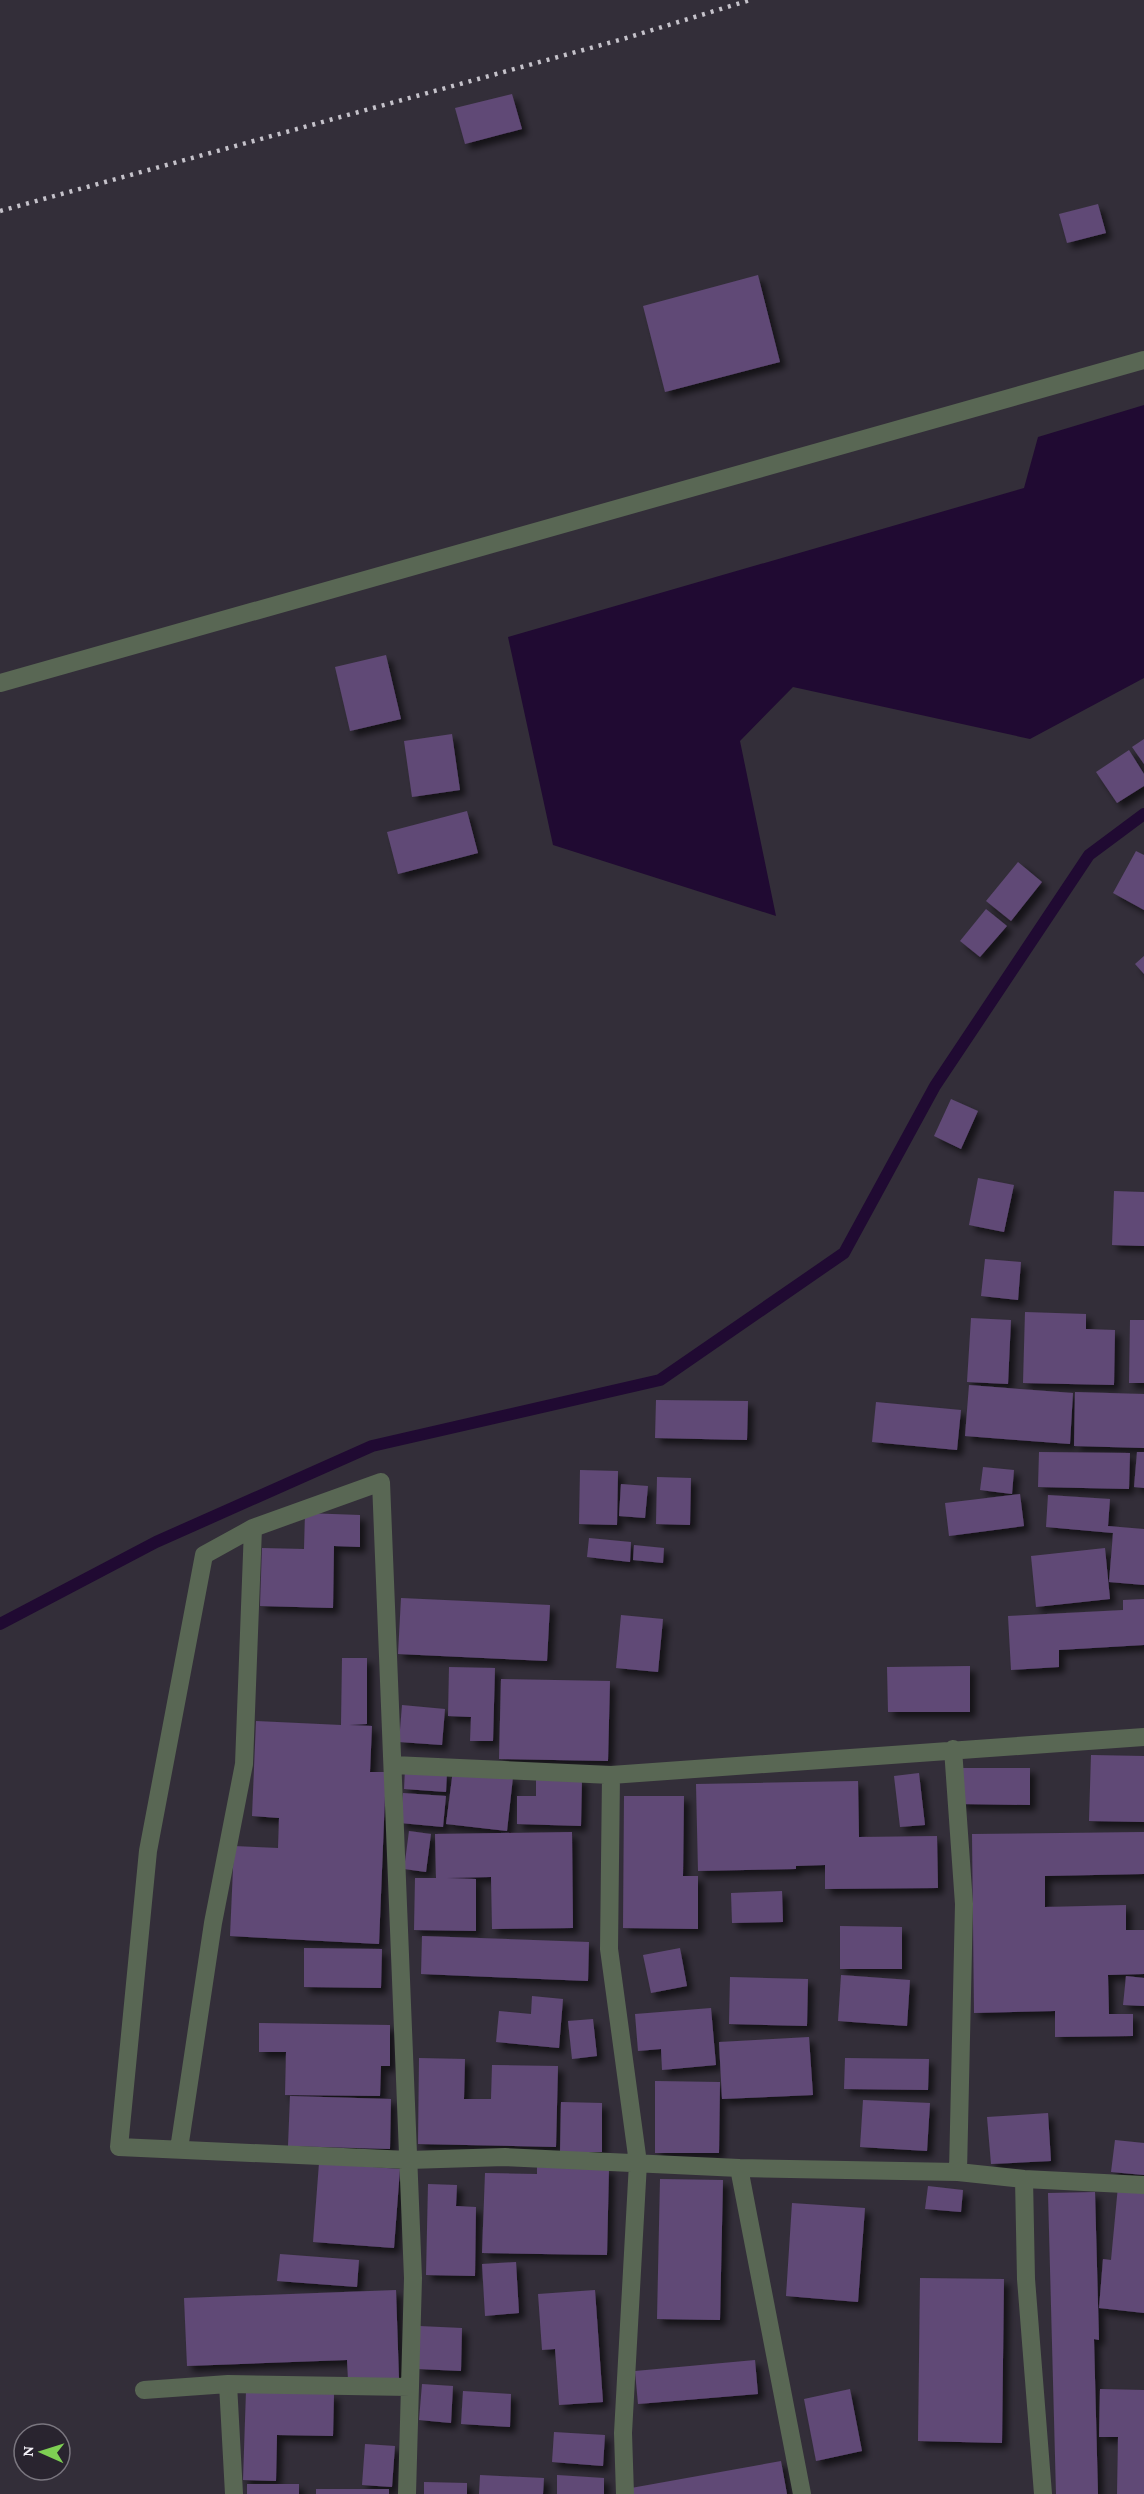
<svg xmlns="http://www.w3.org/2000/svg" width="1144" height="2494" font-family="'Crimson Pro',serif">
<defs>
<filter id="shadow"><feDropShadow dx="5.5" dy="5.5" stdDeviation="3" flood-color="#0009"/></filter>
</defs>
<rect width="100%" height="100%" fill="#332e39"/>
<path fill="#200a32" d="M1144,405v273l-114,61 -237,-52 -53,54 36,175 -223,-71 -45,-208 516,-149 14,-51z"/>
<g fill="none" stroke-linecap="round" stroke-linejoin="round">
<path stroke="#200a32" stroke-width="12" d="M0,1624l156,-82 216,-96 288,-66 184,-127 91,-167 154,-231 55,-41"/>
</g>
<path fill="#604976" filter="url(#shadow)" d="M512,94l10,35 -57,15 -10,-36z
M1098,204l8,29 -39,10 -8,-29z
M758,275l22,87 -115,30 -22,-86z
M386,655l15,64 -51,12 -15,-64z
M452,734l8,56 -48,7 -8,-56z
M1144,739v25l-12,-17z
M1129,750l15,24v12l-27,17 -21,-31z
M467,811l11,42 -80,21 -11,-42z
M1136,851l8,4v55l-31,-17z
M1018,862l24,20 -31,39 -25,-20z
M986,909l21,17 -27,31 -20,-16z
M1144,956v18l-9,-10z
M951,1099l27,12 -17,38 -27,-13z
M978,1178l36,7 -10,47 -35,-7z
M1114,1191l30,1v54l-32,-1z
M985,1259l36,3 -3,38 -37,-4z
M1025,1312l61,2v15l29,1 -1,55 -91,-2z
M971,1318l40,2 -3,64 -41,-2z
M1130,1320h14v63h-15z
M969,1385l104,8 -3,51 -105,-8z
M1075,1392l69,2v54l-70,-2z
M656,1400l92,1 -1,39 -92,-2z
M876,1402l85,8 -4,40 -85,-8z
M1039,1452l91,1 -1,36 -91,-2z
M1137,1452h7v36l-10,-1z
M983,1467l31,3 -2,24 -32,-4z
M580,1470l38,1 -1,54 -38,-1z
M657,1477l34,1 -1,47 -34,-1z
M621,1484l27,2 -3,32 -26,-2z
M1020,1494l4,32 -75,10 -4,-33z
M1048,1495l62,4 -2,27 36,3v56l-35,-3 4,-49 -67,-6z
M305,1513l55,2v32l-26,-1 -1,62 -73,-2 2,-58 42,1z
M589,1538l42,4 -1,20 -43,-5z
M634,1545l30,3 -1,15 -30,-3z
M1105,1548l5,51 -74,8 -5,-51z
M401,1598l149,7 -3,56 -149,-7z
M1144,1599v46l-85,5v17l-48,3 -3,-54 115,-6v-10z
M621,1615l42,4 -5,53 -42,-4z
M342,1658h25v66l-18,1 23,1 -2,46h16l-7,172 -149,-8 4,-90 44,2 1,-30 -27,-2 4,-95 85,4z
M970,1666v46h-82l-1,-45z
M449,1667l46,1 -2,73h-23l1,-24 -23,-1z
M501,1679l109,2 -2,80 -109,-2z
M402,1705l43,4 -3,36 -43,-3z
M1091,1755l53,1v66l-55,-1z
M961,1768h69v37l-70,-1z
M405,1769l42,3 -1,20 -42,-3z
M453,1770l60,7 -6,54 -61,-7z
M919,1773l6,52 -25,2 -6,-51z
M536,1777l46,1 -1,48 -64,-2v-28h19z
M858,1781l1,56 78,-1 1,52 -113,1v-24l-29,1v3l-98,2 -2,-87z
M403,1793l43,3 -3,31 -43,-4z
M624,1796h60l-1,80h15v53l-75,-1z
M409,1831l22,3 -5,38 -22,-3z
M572,1832l1,96 -81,1 -1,-52 -44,1 29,1v52l-62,-1 1,-52h21l-1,-44z
M1144,1832v42l-99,2v31l81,-2v25h18v44l-36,1 1,39h24v22l-78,1v-26l-81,2 -2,-179z
M782,1891l1,31 -51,1 -1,-30z
M840,1926l62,1v42h-62z
M422,1936l167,6 -1,39 -167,-7z
M304,1948l78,1 -1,39 -77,-1z
M680,1948l7,38 -36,7 -8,-38z
M841,1975l69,5 -3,46 -69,-5z
M1126,1976l18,2v28l-21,-1z
M730,1977l78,2 -1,47 -78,-2z
M532,1996l31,3 -4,49 -63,-6 3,-31 32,3z
M711,2008l5,57 -54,5 -1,-21 -23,2 -3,-37z
M593,2019l4,37 -25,3 -4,-38z
M259,2023l131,2v41h-9l-1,30 -95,-1 1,-43h-27z
M809,2037l4,58 -91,4 -3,-57z
M419,2058l46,1 -1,40h27l1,-34 66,1 -2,81 -138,-3z
M845,2058l84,1 -1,31 -84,-1z
M655,2081l65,1 -1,71h-64z
M290,2096l101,3 -1,50 -102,-3z
M863,2100l67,3 -3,48 -67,-4z
M561,2102l41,1v49h-42z
M1048,2113l3,48 -60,3 -4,-47z
M1115,2140l29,3v32l-33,-3z
M319,2163l81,6 -6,79 -81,-6z
M537,2167l72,1 -2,87 -125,-2 3,-80 52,1z
M660,2179l63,1 -3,140 -63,-1z
M428,2184l29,1 -1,21 20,1 -1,69 -49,-1z
M928,2186l35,4 -2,22 -36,-3z
M1118,2186l26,3v124l-45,-5 4,-49 8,1z
M1095,2192l4,148 -5,-1 4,155h-42l-8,-301z
M792,2203l73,5 -7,94 -72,-6z
M280,2254l79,6 -2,27 -80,-6z
M516,2262l3,51 -34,3 -3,-52z
M920,2278l84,1 -2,164 -84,-2z
M396,2290l3,89 -51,1 -1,-20 -160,6 -3,-68z
M595,2290l8,112 -44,3 -4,-56 -13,1 -4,-56z
M419,2326l43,2 -1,43 -43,-2z
M755,2360l3,34 -120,10 -3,-33z
M422,2384l31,2 -2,37 -32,-3z
M850,2389l12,62 -46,10 -12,-62z
M1100,2389l44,1v104h-27l1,-57h-19z
M246,2391l88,3 -1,42 -56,-1 -1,46 -33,-1z
M463,2391l48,3 -1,33 -49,-3z
M554,2432l51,3 -2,31 -51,-4z
M365,2444l30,2 -3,41 -30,-2z
M781,2461l6,33h-155l-1,-6z
M480,2475l64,3 -1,16h-64z
M557,2475l47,3v16h-47z
M424,2482l43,1v11h-43z
M247,2484h52v10h-52z
M316,2489h73v5h-73z"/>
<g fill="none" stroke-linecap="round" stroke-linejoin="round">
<path stroke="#596754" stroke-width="18" d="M0,683l1144,-323
M953,1749l11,155 -6,268
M393,1765l218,10
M179,2149l34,-226 31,-159 9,-236
M1024,2179l2,100 17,215
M228,2384l6,110
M144,2390l84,-6 182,3
M407,2494l6,-216 -32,-796 -128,46 -49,27 -56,296 -29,296 290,13 96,-3 234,11
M625,2494l-2,-61 15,-270 -29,-214 2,-174 533,-38
M802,2494l-63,-326 219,4 66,7 120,6"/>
<path stroke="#c5c2ca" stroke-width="4.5" stroke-dasharray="3 6" stroke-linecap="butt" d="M0,211l623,-172 127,-39"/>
</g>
<g transform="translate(42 2452) rotate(273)"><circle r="28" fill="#29242f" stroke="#7a767f" stroke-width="1.5"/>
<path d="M0-4.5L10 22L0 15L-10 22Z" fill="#7ed053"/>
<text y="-9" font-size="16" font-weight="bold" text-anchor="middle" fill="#f4f1f8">N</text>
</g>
</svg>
